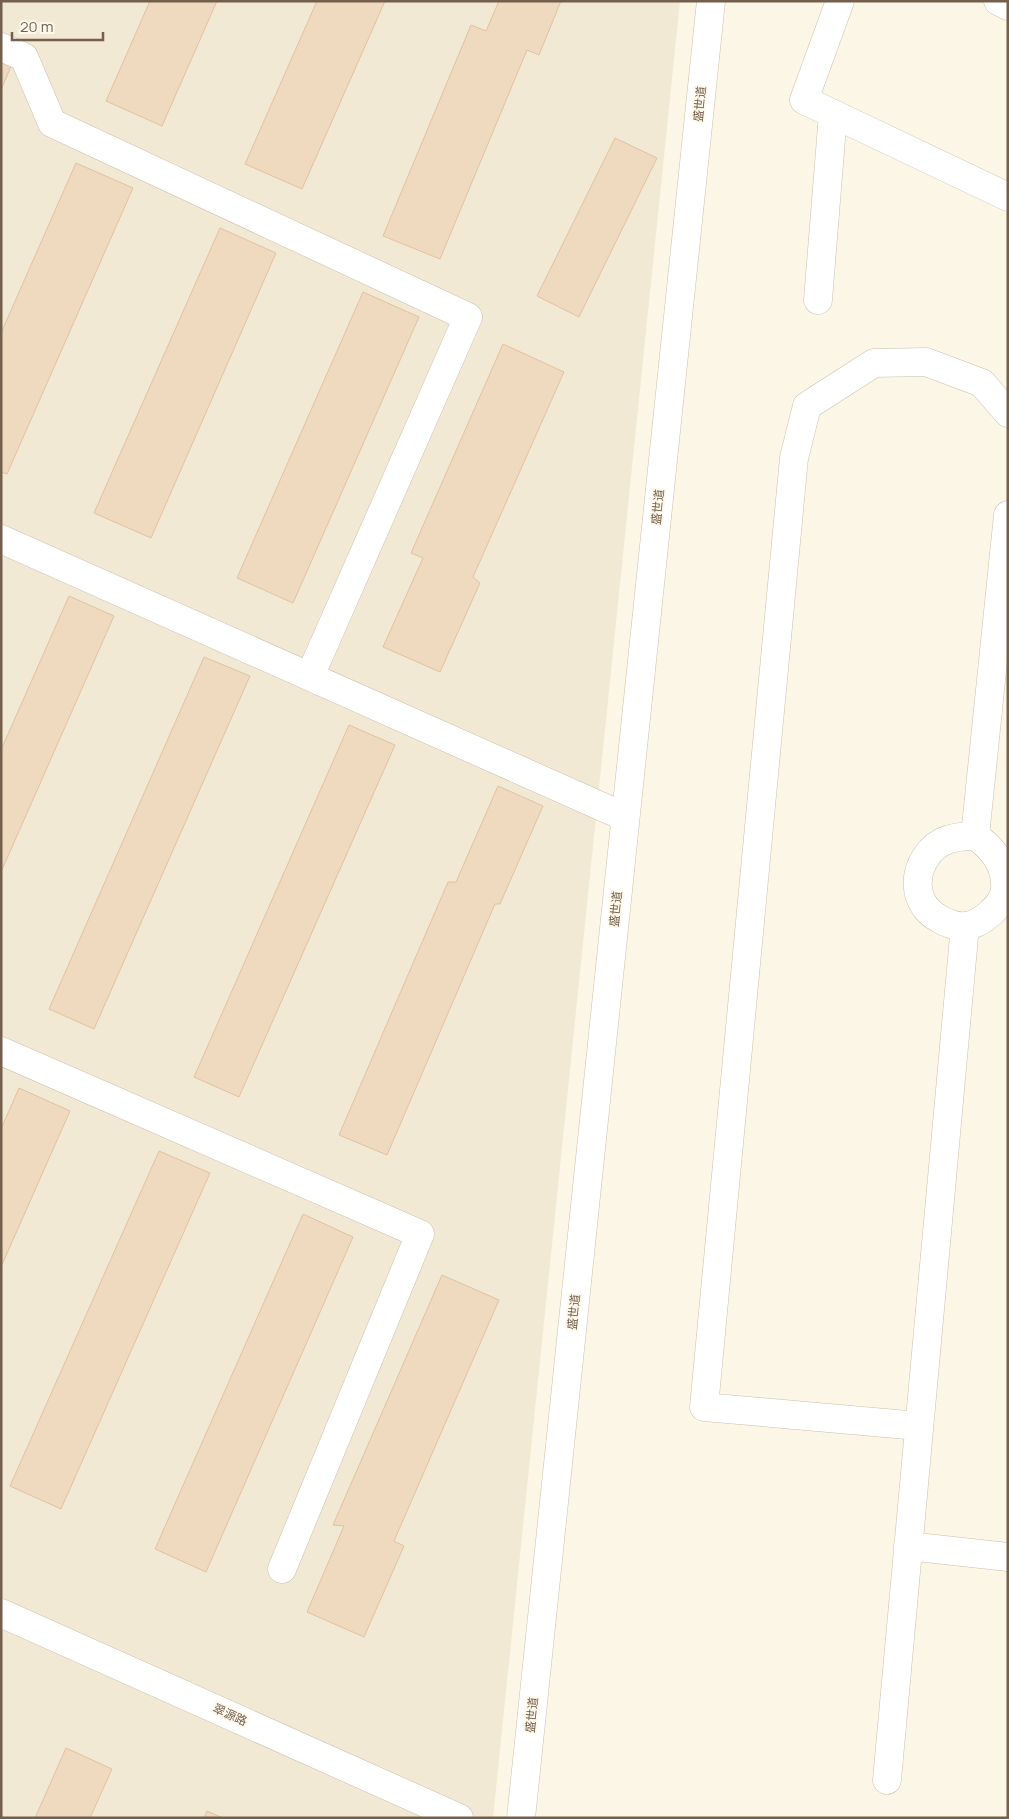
<svg xmlns="http://www.w3.org/2000/svg" width="1009" height="1819" font-family="Manrope,'Noto Sans SC',sans-serif">
<rect width="100%" height="100%" fill="#fbf6e6"/>
<path fill="#f2e9d5" d="M1,1h679l-187,1817h-492z"/>
<path fill="#efd9bf" stroke="#e0c2a1" d="M150,1h67l-55,125 -56,-25z
M317,1h68l-83,188 -57,-25z
M499,1h62l-22,54 -12,-5 -87,209 -57,-23 88,-211 15,6z
M1,59l11,5 -11,26z
M615,138l42,20 -78,159 -42,-21z
M76,163l57,25 -126,286 -6,-2v-139z
M220,228l56,25 -125,285 -57,-25z
M363,292l56,25 -126,286 -56,-25z
M503,344l61,28 -91,205 7,6 -40,89 -57,-25 40,-89 -12,-5z
M69,596l45,20 -113,256v-122z
M204,657l46,19 -156,353 -45,-20z
M349,725l46,20 -156,352 -45,-20z
M498,786l45,20 -43,98h-5l-108,251 -48,-20 109,-253h8z
M19,1088l51,23 -69,156v-138z
M159,1151l51,22 -149,336 -51,-23z
M303,1214l50,23 -147,335 -51,-23z
M442,1275l57,25 -105,241 10,5 -40,91 -57,-25 37,-86 -11,-1z
M66,1748l46,21 -22,49h-55z
M207,1811l16,7h-19z"/>
<g fill="none" stroke-linecap="round" stroke-linejoin="round">
<defs>
<path id="minor" d="M840,1l-36,99 204,97
M1,47l23,10 28,66 416,194 -158,359
M818,300l15,-186
M1,539l624,278
M975,836l33,-321
M975,836c19,13 32,30 30,54 -2,15 -24,35 -40,36 -8,1 -19,-3 -25,-7 -12,-6 -17,-13 -21,-25 -5,-20 5,-42 23,-52 10,-5 23,-6 33,-6z
M1,1051l419,183 -138,335
M919,1426l-215,-19 90,-949 13,-52 67,-43 52,-1 56,21 26,30
M908,1546l100,11
M887,1780l78,-854"/>
<path id="tertiary" d="M1,1613l458,205
M521,1818l190,-1817"/>
<path id="secondary" d="M998,1l10,5"/>
</defs>
<use href="#minor" stroke="#ccbfad" stroke-width="29"/>
<use href="#tertiary" stroke="#ccbfad" stroke-width="29"/>
<use href="#secondary" stroke="#cfc0aa" stroke-width="29"/>
<use href="#minor" stroke="#fff" stroke-width="28"/>
<use href="#tertiary" stroke="#fff" stroke-width="28"/>
<use href="#secondary" stroke="#fff" stroke-width="28"/>
</g>
<g text-anchor="middle" stroke-width="4" stroke-linejoin="round" paint-order="stroke">
<g font-size="12" fill="#735f4c" stroke="#fef9ec">
<text transform="translate(700 104) rotate(-84)" y="4">盛世道</text>
<text transform="translate(658 507) rotate(-84)" y="4">盛世道</text>
<text transform="translate(616 909) rotate(-84)" y="4">盛世道</text>
<text transform="translate(574 1312) rotate(-84)" y="4">盛世道</text>
<text transform="translate(230 1715) rotate(24)" y="4">翠源路</text>
<text transform="translate(532 1715) rotate(-84)" y="4">盛世道</text>
</g>
</g>
<rect width="1009" height="1819" fill="none" stroke="#735f4c" stroke-width="5"/>
<path d="M12 32v8h91v-8" fill="none" stroke="#735f4c" stroke-width="2.5"/>
<text x="20" y="32" font-size="15" fill="#735f4c" stroke="#fef9ec" stroke-width="4" paint-order="stroke">20 m</text>
</svg>
